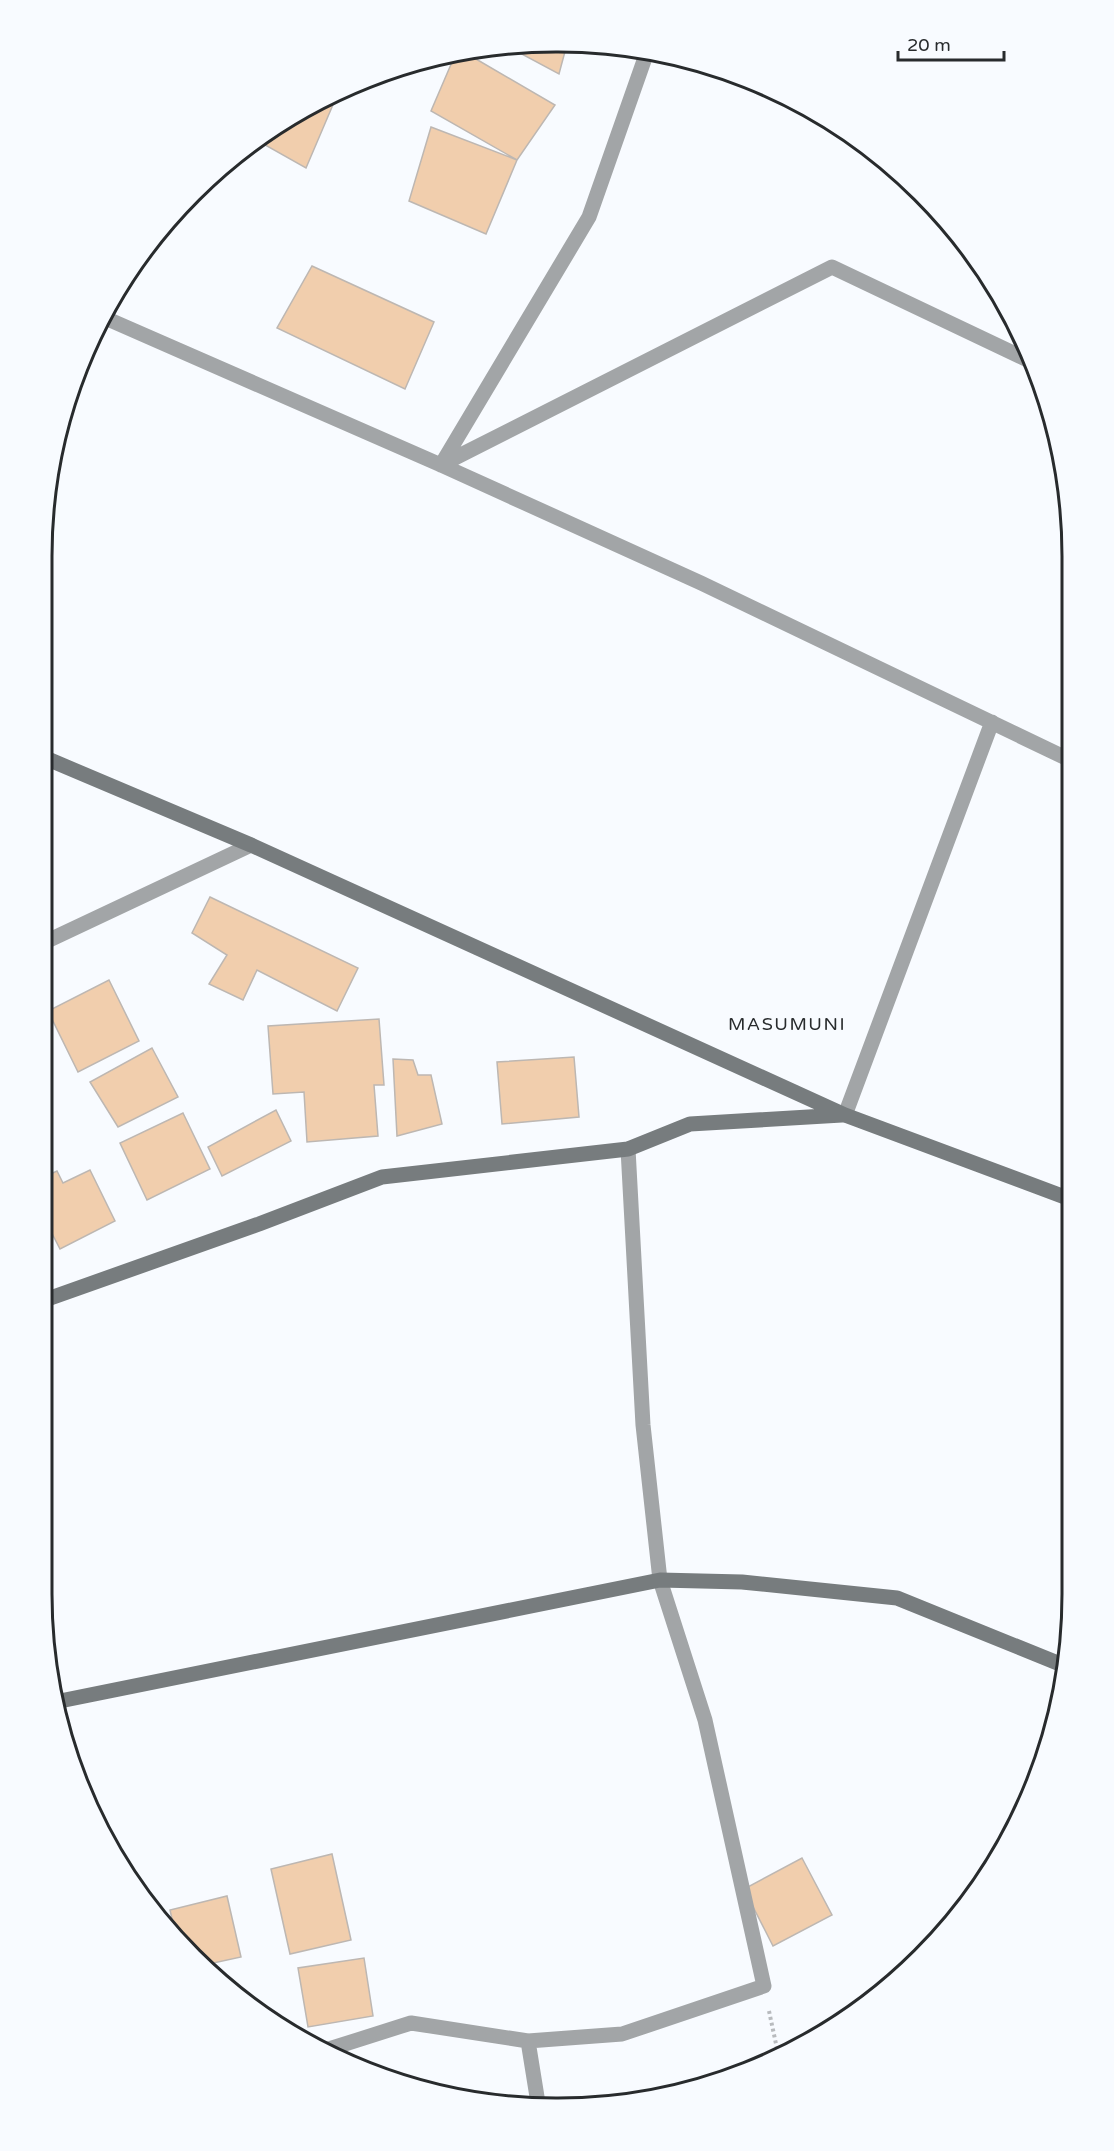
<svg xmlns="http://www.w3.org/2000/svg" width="1114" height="2151" font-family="'Varela Round',sans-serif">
<rect width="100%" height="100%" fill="#f8fbff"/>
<path fill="#f1cead" stroke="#bdb7b2" stroke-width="1.5" d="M567,44l-8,30 -52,-28z
M464,52l91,53 -38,55 -86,-49 24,-56z
M338,93l-32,75 -48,-27 42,-30z
M431,127l86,33 -31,74 -77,-33z
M312,266l122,56 -29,67 -128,-61z
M210,897l148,71 -21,43 -80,-41 -14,30 -34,-16 18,-29 -35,-22z
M109,980l30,61 -61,31 -30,-61z
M379,1019l5,66h-10l4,51 -71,6 -3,-50 -31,2 -5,-68z
M152,1048l26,49 -60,30 -28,-45z
M574,1057l5,60 -77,7 -5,-62z
M393,1059l20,1 5,15h13l11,49 -45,12z
M276,1110l15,31 -69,35 -14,-29z
M183,1113l27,56 -63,31 -27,-57z
M90,1170l25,51 -55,28 -18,-35v-36l15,-7 6,12z
M332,1854l19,86 -61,14 -19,-85z
M802,1858l30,57 -59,31 -29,-57z
M227,1896l14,61 -32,7 -34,-32 -5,-22z
M364,1958l9,58 -65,11 -10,-59z"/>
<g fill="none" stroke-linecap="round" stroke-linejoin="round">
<path stroke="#b8bbbe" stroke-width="4" stroke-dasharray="3 3" stroke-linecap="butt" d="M769,2011l10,47"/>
<path stroke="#a2a5a7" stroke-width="15" d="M103,317l338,148 260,118 367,176
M441,465l391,-198 202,96
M441,465l148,-248 58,-165
M43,943l208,-98
M845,1115l147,-393
M329,2049l82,-26 117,18
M538,2103l-10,-62 94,-7 142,-48 -59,-266 -45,-140 -17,-155 -15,-276"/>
<path stroke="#777c7e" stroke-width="15" d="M43,757l208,88 594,270 225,84
M42,1301l217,-77 123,-47 246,-28 62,-25 152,-9
M60,1701l600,-121 82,2 155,16 168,68"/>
</g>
<g text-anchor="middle" stroke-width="4.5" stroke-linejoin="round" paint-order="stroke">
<g font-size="18" letter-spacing="1.5" fill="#282b2d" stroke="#f8fbff">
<text x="787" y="1030">MASUMUNI</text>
</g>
</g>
<path d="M0 0H1114V2151H0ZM556 52H558A504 504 0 0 1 1062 556V1594A504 504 0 0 1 558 2098H556A504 504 0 0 1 52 1594V556A504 504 0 0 1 556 52Z" fill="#f8fbff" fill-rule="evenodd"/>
<path fill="none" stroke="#282b2d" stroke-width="3" d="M556 52H558A504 504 0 0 1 1062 556V1594A504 504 0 0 1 558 2098H556A504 504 0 0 1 52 1594V556A504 504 0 0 1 556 52Z"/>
<path d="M898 51v9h106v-9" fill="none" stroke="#282b2d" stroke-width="3"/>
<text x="907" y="51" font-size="18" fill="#282b2d" stroke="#f8fbff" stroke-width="4.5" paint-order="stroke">20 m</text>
</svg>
